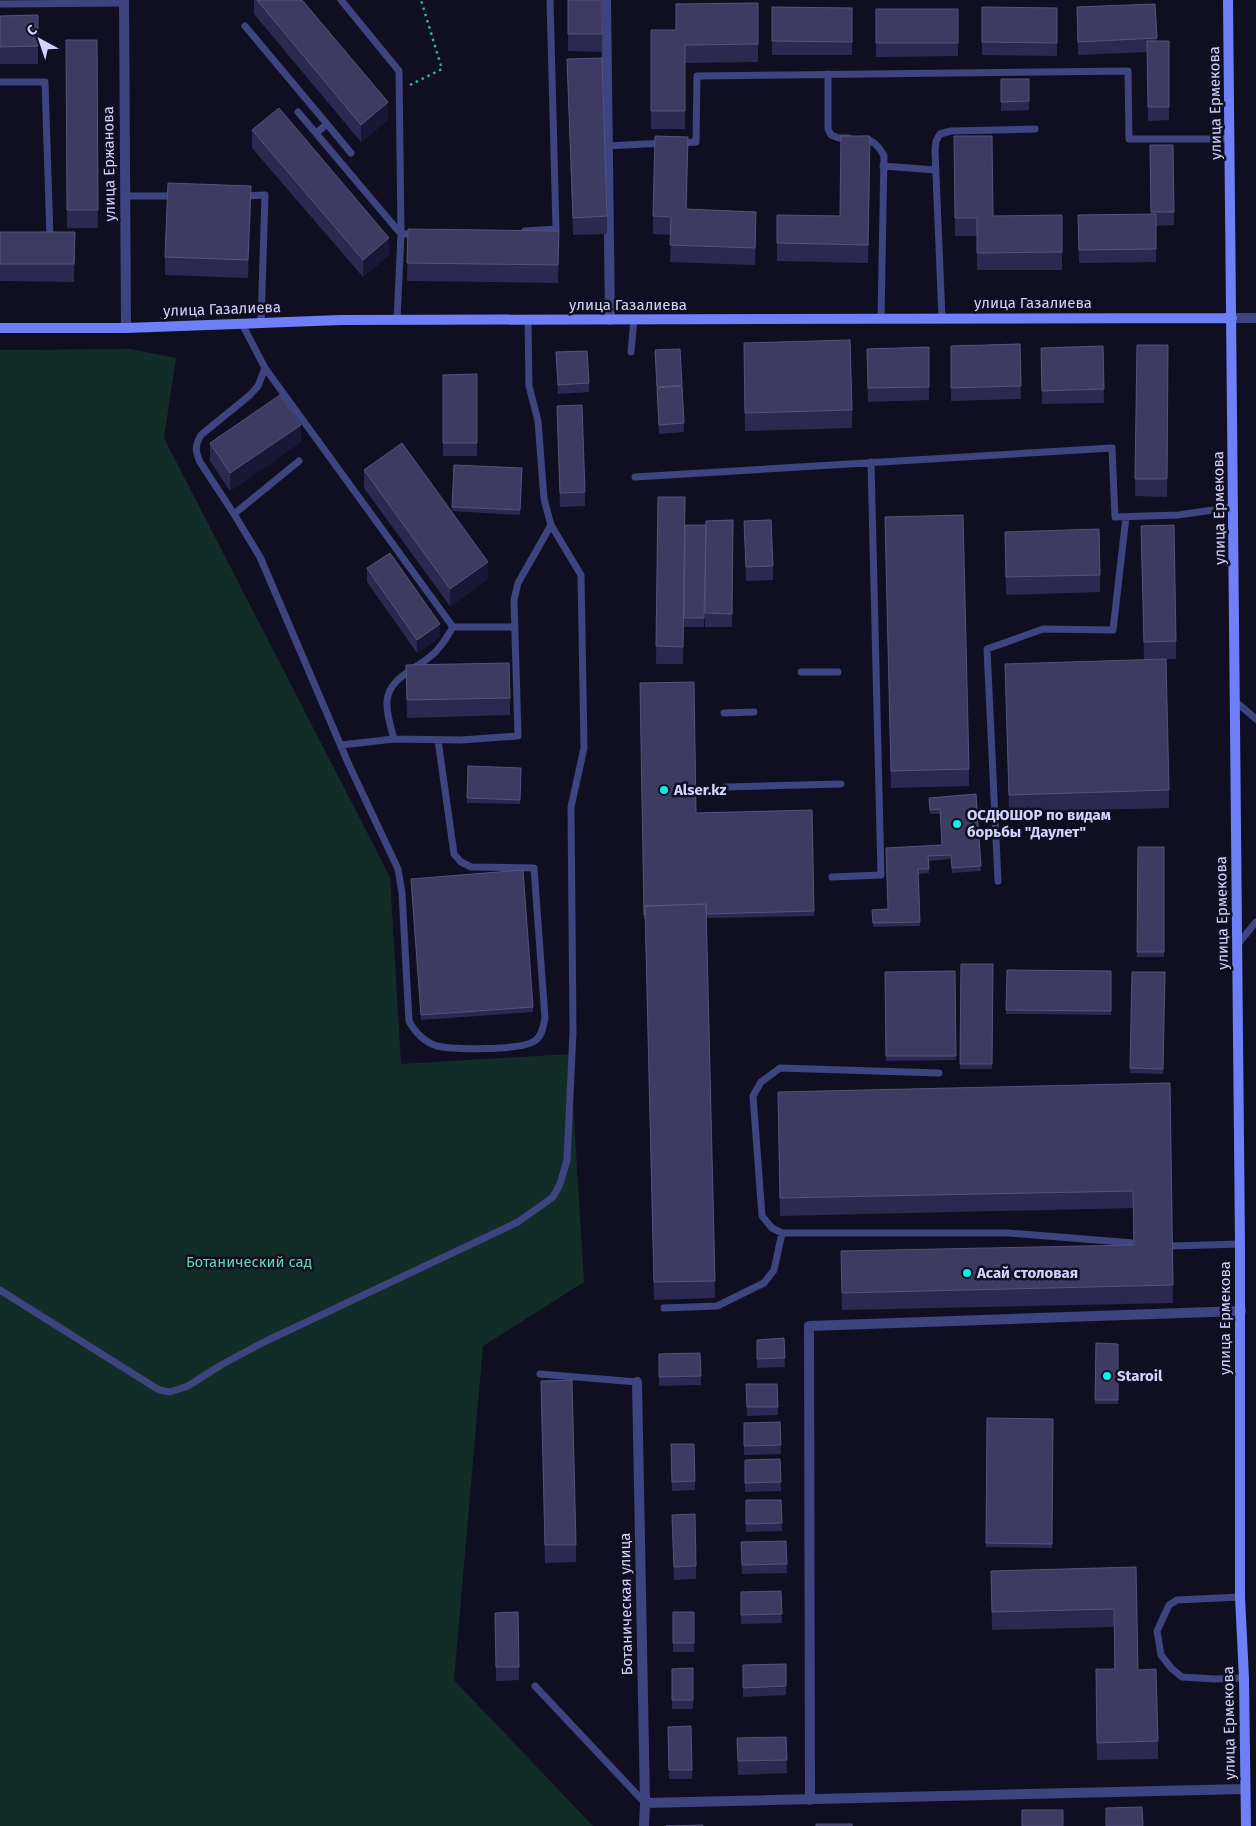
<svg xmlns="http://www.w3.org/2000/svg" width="1256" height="1826" font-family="'Fira Sans',sans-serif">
<rect width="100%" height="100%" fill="#100f22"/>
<path fill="#122c27" d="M130,349l46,9 -12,80 226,439 11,187 169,-10 14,228 -101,64 -29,334 139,146h-593v-1476z"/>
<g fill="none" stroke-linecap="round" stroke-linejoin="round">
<path stroke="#35af96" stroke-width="2.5" stroke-dasharray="2.5 4" stroke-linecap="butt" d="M410,85l32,-16 -21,-69"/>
<path stroke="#3d447f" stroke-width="7" d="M0,4l124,-1
M245,26l82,98 -11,9
M828,74v55l3,6 8,3h10
M0,82h45l5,156h-2
M298,112l103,122 -2,-163 -58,-71
M327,124l24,29
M863,139c9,0 17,8 21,17l-3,163
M680,143l16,-1 1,-66 431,-5 1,68h101
M607,146l57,-3
M883,166l53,4
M125,196h52
M242,196l23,-1 -4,128
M525,231l31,-2 -6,-229
M942,318l-7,-167 1,-10 4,-7 11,-3 84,-2
M397,320l4,-86h16
M242,324l23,44 188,259
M631,352l3,-33
M265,368l-7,18 -8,9 -49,40c-6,10 -6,16 -1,27l34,52 26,43 89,208 49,104 4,24 7,128c6,11 15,21 28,25 18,4 81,4 96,-4 9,-5 10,-15 12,-24l-11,-150 -63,-1 -10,-5 -7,-8 -16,-114
M635,477l477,-29 3,69 63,-2 56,-8
M234,514l65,-53
M453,627h62
M801,672h37
M1236,702l20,17
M724,713l30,-1
M394,739c-3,-12 -8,-25 -7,-38 2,-24 30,-32 45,-46 9,-7 15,-18 21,-28
M341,745l53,-6 67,1 57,-4 -4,-136 4,-17 33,-58
M726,787l115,-3
M832,877l49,-2 -10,-413
M998,881l-11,-232 56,-20 70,1 13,-113
M1238,944l18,-22
M939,1073l-159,-5 -19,14 -8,14 9,120 10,12 10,5h227l124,10
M1172,1246l68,-2
M0,1290l159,100 11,2 18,-6 33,-21 43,-23 254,-120 35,-25 7,-13 7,-24 6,-128 -2,-225 13,-59 -3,-173 -30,-50 -7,-26 -6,-78 -9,-35 -1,-66
M664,1308l53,-2 47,-23 10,-13 8,-37
M540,1374l97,8
M1240,1597l-63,3 -8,5 -12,26 4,24 11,14 10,8 33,2 29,-1
M535,1686l110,117"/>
<path stroke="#3d447f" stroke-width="10" d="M124,0l2,328
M606,0l4,320
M1232,318h24
M637,1382l8,421 -1,23
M810,1800l-1,-474 432,-15
M645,1803l600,-14"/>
<path stroke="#6f7ff8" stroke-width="10" d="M1228,0l12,1244v353l4,81 2,148
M0,328h126l215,-8 891,-2"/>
</g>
<path fill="#2b294f" d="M254,0h48l86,120 -27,22 -107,-128z
M568,0h35l-1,52 -34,-1z
M758,3v59l-73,1v66h-34v-99h25z
M1155,4l2,37h12v79l-21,1 -1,-69 -69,3 -1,-48z
M772,7l80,1v47h-80z
M982,7l75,1v48l-75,-1z
M876,9h82v47l-82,1z
M38,15v49h-38v-48z
M66,40h31l1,188h-31z
M567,59l40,157v18l-34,1z
M1001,79h28v31l-28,1z
M252,130l137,125 -26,22 -111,-129z
M954,136l39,80 69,-1v55h-85v-34h-22z
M1150,145h23l1,80 -18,1v36l-77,1 -1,-48 73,-1z
M870,154l-2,109 -91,-2v-18l63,-27z
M688,155l-1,54 69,20 -1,36 -85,-3 1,-27 -18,-1v-18z
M251,203l-3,75 -83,-3v-18z
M408,229l151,2 -1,52 -151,-2z
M0,232h75l-1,50 -74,-1z
M744,343l108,67v18l-107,3z
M1020,344l1,55 -70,2v-55z
M1137,345h31l-1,152 -32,-1z
M1103,346l1,57 -62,1 -1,-43z
M929,347v53l-61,2 -1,-53z
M655,350l27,35 2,47 -25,2z
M556,352l33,31v9l-31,2z
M477,374v82h-34v-81z
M557,406l28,86v14l-25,1z
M301,442l-71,49 -20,-30v-18z
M454,465l68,3 -2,47 -68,-4z
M364,470l124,109 -38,27 -86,-118z
M658,497h27l-2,167h-27z
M885,517l84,252v17l-78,2z
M733,520l-1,107h-27l1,-106z
M744,521l29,45v14l-27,1z
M685,525h21l-2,102h-20z
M1141,526l35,115v18l-32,1z
M1005,532l95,43v17l-94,3z
M367,568l73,69 -23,16 -50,-71z
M1005,664l164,126v18l-160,4z
M406,665l104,33v17l-103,3z
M640,683l56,130 116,-3 2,106 -108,2 9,380 -61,2 -9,-381h-1z
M468,766l53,2 -1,36 -53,-1z
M976,794l5,77 -29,2 -1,-14 -22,2v12l-10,1 1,52 -47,1 -1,-17 16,-1 -2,-61 56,-3 -2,-31h-10l-1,-16z
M1138,847h26v110h-27z
M411,883l122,124v5l-112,8z
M961,964h32l-1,105h-32z
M1007,970l104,1v44l-105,-1z
M955,971l1,89 -70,1 -1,-89z
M1132,972h33l-2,102 -33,-1z
M1170,1083l3,220 -331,7 -1,-42 292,-23v-37l-353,8 -2,-107z
M784,1338l1,29 -28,1v-28z
M1096,1343l22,1v60h-23z
M659,1354l42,22v9l-42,1z
M541,1381l35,164v17l-31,1z
M746,1384h31l1,31 -31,1z
M987,1418l66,1 -1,129 -66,-1z
M780,1422l1,32 -37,1v-32z
M671,1444l24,37v9l-23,1z
M780,1459l1,32 -36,1v-32z
M746,1500h35l1,31 -36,1z
M672,1528l24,38v13l-22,1z
M786,1541l1,32 -45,1 -1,-32z
M1136,1567l2,103 20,71v18l-61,1 -1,-91h18v-42l-122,3 -1,-59z
M781,1591l1,32 -41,1v-32z
M518,1612l1,68 -23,1 -1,-68z
M673,1612h21v40h-21z
M786,1664v31l-43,2v-32z
M693,1668v41h-21v-40z
M668,1727l24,43v9h-23z
M786,1737l1,36 -49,2 -1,-37z"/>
<path fill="#181735" d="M388,102v18l-27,22v-17z
M688,137v18l-2,72v-18z
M251,186v17l-3,75v-18z
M756,212v17l-1,36v-17z
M389,238v17l-26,22v-17z
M301,425v17l-71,49v-18z
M488,562v17l-38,27v-17z
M440,624v13l-23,16v-13z"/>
<path fill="#3d3b62" stroke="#54537a" d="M257,0h45l86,102 -27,23z
M568,0h34v34h-34z
M758,3v41l-73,1v66h-34v-81h25v-26z
M1155,4l2,34 -79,4 -1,-35z
M772,7l80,1v34l-80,-1z
M982,7l75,1v35l-75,-1z
M876,9h82v34h-82z
M38,15v31l-38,1v-31z
M66,40h31l1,170h-31z
M1147,41h22v66h-21z
M602,58l5,158 -34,2 -6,-159z
M1001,79h28v22l-28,1z
M279,108l110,130 -26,22 -111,-130z
M655,136l33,1 -2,72 70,3 -1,36 -85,-3 1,-28 -18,-1z
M841,136h29l-2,109 -91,-2v-28l63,1z
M954,136h38l1,80 69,-1v37l-85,1v-35h-22z
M1150,145h23l1,67h-23z
M168,183l83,3 -3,74 -83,-3z
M1156,214v35l-77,1 -1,-35z
M408,229l151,2 -1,34 -151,-2z
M0,232h75l-1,32h-74z
M850,340l2,70 -107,3 -1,-70z
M1020,344l1,42 -70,2v-42z
M1137,345h31l-1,134h-32z
M1103,346l1,43 -62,2 -1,-43z
M929,347v40l-61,1 -1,-39z
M680,349l2,36 -25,2 -2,-37z
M587,351l2,32 -31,2 -2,-33z
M477,374v69h-34v-68z
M682,386l2,37 -25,2 -2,-37z
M280,395l21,30 -71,48 -20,-30z
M582,405l3,87 -25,1 -3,-87z
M402,443l86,119 -38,27 -86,-119z
M454,465l68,3 -2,42 -68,-3z
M658,497h27l-2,150 -27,-1z
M963,515l6,254 -78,2 -6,-254z
M733,520l-1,94 -27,-1 1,-92z
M771,520l2,46 -27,1 -2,-46z
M685,525h21l-2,93h-20z
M1174,525l2,116 -32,1 -3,-116z
M1099,529l1,46 -94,2 -1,-45z
M390,553l50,71 -23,16 -50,-72z
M1166,659l3,131 -160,5 -4,-131z
M509,663l1,35 -103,2 -1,-35z
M694,682l2,131 116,-3 2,101 -108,3v-10l-61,2v9h-1l-4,-232z
M468,766l53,2 -1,32 -53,-2z
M976,794l5,72 -29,2 -1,-13 -23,1 1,13h-11l2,53 -47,1 -1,-13 16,-1 -2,-61 56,-3 -2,-36 -10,1 -1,-12z
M1138,847h26v105h-27z
M523,870l10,137 -112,8 -10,-136z
M706,904l9,377 -61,1 -9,-376z
M961,964h32l-1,100h-32z
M1007,970l104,1v40l-105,-1z
M955,971l1,85h-70l-1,-84z
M1132,972h33l-2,97 -33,-1z
M1170,1083l3,202 -331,8 -1,-42 293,-6 -1,-54 -353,7 -2,-106z
M784,1338l1,20 -28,1v-19z
M1096,1343l22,1v56h-23z
M700,1353l1,23 -42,1v-23z
M572,1380l4,165h-31l-4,-164z
M746,1384h31l1,23h-31z
M987,1418l66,1 -1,125 -66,-1z
M780,1422l1,23 -37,1v-23z
M671,1444h23l1,37 -23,1z
M780,1459l1,23 -36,1v-23z
M746,1500h35l1,23 -36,1z
M695,1514l1,52 -22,1 -2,-52z
M786,1541l1,23 -45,1 -1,-23z
M1136,1567l2,103 18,-1 2,72 -61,2 -1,-74h19l-1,-60 -122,3 -1,-41z
M781,1591l1,23 -41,1v-23z
M518,1612l1,55h-23l-1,-54z
M673,1612h21v31h-21z
M786,1664v22l-43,2v-23z
M693,1668v32h-21v-31z
M691,1726l1,44h-23l-1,-43z
M786,1737l1,23 -49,1 -1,-23z
M1142,1807l1,19h-37v-18z
M1022,1810h41v16h-41z
M816,1824h36v2h-36z
M703,1825v1h-37z"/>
<g fill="#0cefe5" stroke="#100f22" stroke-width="2">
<circle cx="664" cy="790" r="5"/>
<circle cx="957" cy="824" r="5"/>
<circle cx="967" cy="1273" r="5"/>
<circle cx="1107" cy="1376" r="5"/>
</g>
<g text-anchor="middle" stroke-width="5" stroke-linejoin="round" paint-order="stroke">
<g font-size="15" fill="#d3d4fd" stroke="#100f22">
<text transform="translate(1215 103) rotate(-91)" y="5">улица Ермекова</text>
<text transform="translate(109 164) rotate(-91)" y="5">улица Ержанова</text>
<text x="1033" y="308">улица Газалиева</text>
<text x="628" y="310">улица Газалиева</text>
<text transform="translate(222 309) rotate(-2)" y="5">улица Газалиева</text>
<text transform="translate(1219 508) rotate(-91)" y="5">улица Ермекова</text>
<text transform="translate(1222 913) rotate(-91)" y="5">улица Ермекова</text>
<text transform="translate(1225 1318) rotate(-90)" y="5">улица Ермекова</text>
<text transform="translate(626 1604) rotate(-91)" y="5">Ботаническая улица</text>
<text transform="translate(1229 1723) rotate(-91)" y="5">улица Ермекова</text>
</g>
<g font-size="15" font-weight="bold" fill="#d3d4fd" stroke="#100f22" text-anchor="start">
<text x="674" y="795">Alser.kz</text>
<text x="967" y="820">ОСДЮШОР по видам<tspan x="967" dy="17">борьбы "Даулет"</tspan></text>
<text x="977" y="1278">Асай столовая</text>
<text x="1117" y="1381">Staroil</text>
</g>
<g font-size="15" fill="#62d9aa" stroke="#100f22">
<text x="249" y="1267">Ботанический сад</text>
</g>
</g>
<g transform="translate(40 40) rotate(320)" stroke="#100f22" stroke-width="4" paint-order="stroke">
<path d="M0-4L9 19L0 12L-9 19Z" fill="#d3d4fd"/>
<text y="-8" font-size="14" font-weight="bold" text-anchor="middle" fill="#d3d4fd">С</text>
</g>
</svg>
